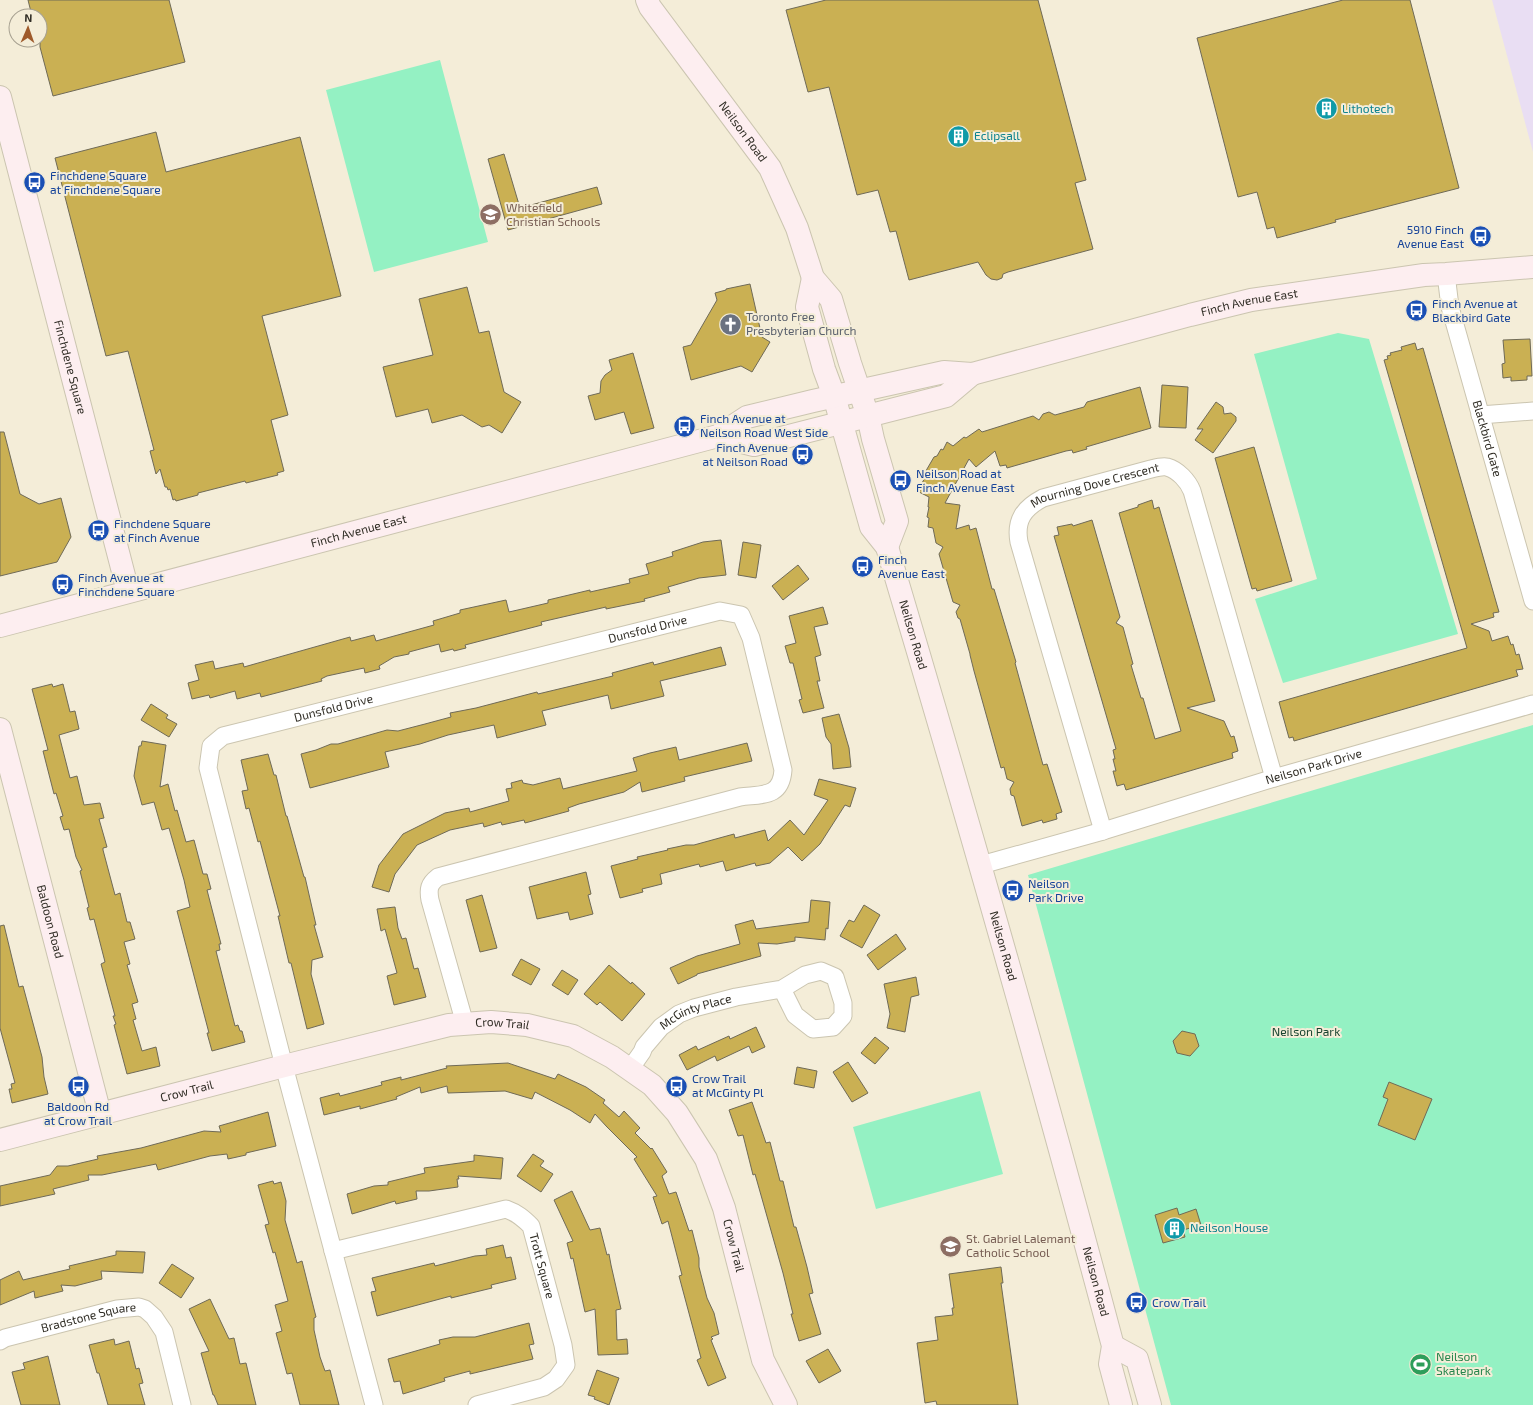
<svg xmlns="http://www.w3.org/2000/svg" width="1533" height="1405" font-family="'Exo 2',sans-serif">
<rect width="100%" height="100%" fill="#f4edd8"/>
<path fill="#e9def3" d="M1492,0h41v152z"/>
<path fill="#94f1c3" d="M440,60l48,182 -114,30 -48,-182z
M1338,333l31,6 89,295 -175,49 -28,-84 62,-20 -63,-225z
M1533,725v680h-362l-143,-530z
M980,1091l23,83 -127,35 -23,-82z"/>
<path fill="#cab053" stroke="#6f6a57" d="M28,0h141l16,62 -132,34 -13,-49v-31h-8z
M826,0h212l48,180 -11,3 18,66 -85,23 -5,2 -1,4 -5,2 -6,-1 -5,-4 -8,-13 -69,18 -13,-49 -6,1 -12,-42 -21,5 -28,-108 -21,5 -22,-82z
M1343,0h67l49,188 -124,32 1,2 -59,16 -3,-11 -7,2 -10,-37 -19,5 -41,-159z
M156,132l10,40 134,-35 41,159 -79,20 26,99 -17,5 13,51 -7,2 1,2 -32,8 -1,-2 -47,12v2l-22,6 -1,-2 -2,1 -3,-11 -2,1 -1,-3h-2l-5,-18 -4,5 -6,-23 4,-1 -26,-99 -22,5 -51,-198z
M504,154l16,54 77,-21 5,17 -94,26 -20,-71z
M750,284l12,53 8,5 -18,30 -11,-6 -50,14 -8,-33 8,-2 26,-45 -2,-7 11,-3v-1z
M467,287l12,46 10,-2 15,61 17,10 -19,31 -13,-8 -7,2 -20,-12 -30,8 -4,-14 -32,8 -13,-50 50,-12 -14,-56z
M1530,339l2,37h-5v4l-16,1v-4l-8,1 -1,-14 3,-1 -2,-23z
M1415,343l2,7 6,-2 76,264 -6,1 1,4 -23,7 18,7 3,10 16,-5 3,9 2,-1 3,11 3,-1 4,15 -7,1 2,6 -224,65 -1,-4 -4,1 -10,-36 188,-54 -83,-288 4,-1 -1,-3 4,-1 -1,-2 12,-3 -1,-3z
M633,353l21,75 -23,6 -7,-22 -29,8 -7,-24 12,-3 1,-12 4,-6 7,-5 -3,-10z
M1162,385l26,2 -2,41 -27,-1z
M1140,387l11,41 -65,19 1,2 -14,4 -1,-3 -6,1 -59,17 -1,-3 -6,1 -5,-15 -19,16 -7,-8 -24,44 15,2 -4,24 13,-4 1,5 6,-2 16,61h2l22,73 -1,1 28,102 4,-1 15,48 -6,2 1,5 -14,4 -1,-3 -20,6 -8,-30 -3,-1 -1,-6 4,-7 -7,-3 -3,-12 -3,1 -27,-97 -4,-16v-1l-10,-35 -2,-1 -2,-6 4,-7 -7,-3 -14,-48 4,-7 -7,-4 -3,-15 -5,-1 1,-9 -2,-1 2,-10h-1l1,-10 -10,-5 5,-9h-2l4,-7 -1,-3 2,-4 7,-12 3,-1 4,-7 2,1 4,-8 6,4 11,-9 2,1 13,-9 3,3 51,-16 6,4 4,-6 6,-2 6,3 29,-8 3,-5z
M1216,402l7,5 1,7 7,-1 5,4v4l-23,32 -18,-13 8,-11h-6z
M0,432h4l16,62 19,10 22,-6 10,39 -14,25 -57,14z
M1254,447l38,134 -35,10 -1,-3 -4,1 -37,-131z
M1152,500l2,9 5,-2 56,194 -28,7 37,13 7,16 3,-1 4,15 -6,2 1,5 -107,32 -2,-6 -7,2 -4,-15h3l-3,-12h2l-2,-9 3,-1 -62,-213 5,-1 -2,-8 15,-3 1,2 19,-6 28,97 -4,6 7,4 10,37 -2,1 10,33h2l12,41 26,-8 -62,-218 19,-6v-2z
M721,540l5,35 -27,3 -31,9 2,5 -26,7 1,2 -39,8v-2l-65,15 1,3 -77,20 1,3 -12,3 -1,-2 -12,3 -2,-8 -30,8v2l-15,3 -15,9 1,3 -15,4 -1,-5 -37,8 -6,3 1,2 -61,16 -1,-4 -23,6 -2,-8 -25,7 -1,-3 -17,4 -4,-16 11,-3 -4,-15 18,-4 2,8 28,-6 1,4 106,-30 1,4 23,-6 2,6 58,-16 -1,-4 27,-8v-3l46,-10 3,12 39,-9v-3l42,-10v2l40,-9 -1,-4 20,-5 -3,-10 27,-8 -1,-4 31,-10z
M743,542l18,3 -5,33 -18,-3z
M798,565l11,14 -26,21 -11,-14z
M823,607l5,17 -14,3 7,28 -6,2 5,24h-3l7,27 -21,5 -4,-13 3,-1 -9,-36h-3l-5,-17 11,-3 -7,-27z
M721,647l5,18 -66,16 4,15 -53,13 -3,-14 -66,16 4,14 -49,13 -3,-13 -46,10 -28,9 -35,8 4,15 -79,21 -9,-34 15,-4 15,-6h7l49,-14 11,1 27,-7 26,-7 -1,-4 26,-5 61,-16 1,2 75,-18 -1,-3 41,-11 1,3z
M52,684l1,3 10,-3 7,28 5,-1 4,18 -20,6 11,43 7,-2 7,29 16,-2 4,15 -5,1 8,28 -4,1v2l12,45 5,-2 7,29h3l5,17 -11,3 6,22 -3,1 11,37 -6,2 4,15 -3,1 9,31 14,-4 4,19 -33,8 -13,-49 2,-1 -3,-8h2l-14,-52 4,-2 -11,-43 -4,1 -3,-12 2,-1 -9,-36 2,-1 -6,-13 -7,-28 -5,1 -4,-13 3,-1 -7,-23 -2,1 -11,-43 5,-1 -16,-61z
M151,704l17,11 -2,3 11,6 -8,13 -28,-17z
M839,714l10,34 2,19 -18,2 -2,-25 -5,-7 -4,-19z
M142,741l24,4 -6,42 8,-3 7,27 2,-1 9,32 8,-2 9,34h4l4,15 -4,1 14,54h-2l1,6 -4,1 19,75 3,-1 2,6h2l3,11 -33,9 -5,-18h2l-32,-122 13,-4 -6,-27 -15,-52 -7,2 -8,-28 -12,3 -8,-29 5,-30h2z
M747,743l5,18 -68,16 1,4 -43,11 -2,-10 -16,10 -45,12 -11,4 1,3 -44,12 -1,-3 -22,5 -1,-3 -17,5 -1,-4 -33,7 -33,15 -22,29 -6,18 -17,-5 7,-22 24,-31 42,-21 24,-5 1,4 39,-11 -3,-12 6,-1 -1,-5 11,-3 1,3 10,2 27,-7 3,11 74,-18 -4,-13 17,-5 26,-6 3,13z
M268,754l6,21h2l10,41h1l17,61h1l11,48h-2l9,32 -11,3 -1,14 13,50 -17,5 -16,-66h-2l-11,-47h2l-20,-75 -2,1 -9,-34 -3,1 -4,-18 6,-1 -7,-30z
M819,779l37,9 -6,19 -5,-2 -25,39 -18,17 -14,-14 -18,16 -14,3 -1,-3 -29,8 -3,-10 -23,6 -1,-3 -39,10 2,10 -20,5 1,3 -23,6 -9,-32 27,-7 -1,-2 31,-7 -1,-1 19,-4h8l40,-11 1,4 30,-8 3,11 22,-21 14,15 24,-35 -14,-5z
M586,872l5,22 -3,1 5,19 -23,6 -2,-8 -31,7 -8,-32z
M482,895l15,53 -17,4 -14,-52z
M811,900l19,2 -2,27 -2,-1 -1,12 -30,-3v4l-18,3 -19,-1 3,13 -64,18v1l-19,9 -8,-16 27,-12 43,-12 -5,-19 18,-5 3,9 53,-7z
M864,905l16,10 -18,33 -22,-12 9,-16 5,2z
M395,907l3,21 4,11 4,-1 8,31 4,-1 8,29 -32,8 -7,-29 10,-3 -12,-44 -4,2 -4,-22z
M4,925l15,62 4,-1 11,41 8,30 2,20 4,17 -36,9 -3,-14h3l-1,-5 4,-1 -15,-55v-102z
M896,934l10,15 -28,21 -11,-15z
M521,959l19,10 -9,16 -19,-10z
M609,965l22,19 1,-2 13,12 -23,27 -22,-19 -3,3 -13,-11z
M562,970l16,10 -10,15 -16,-10z
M916,977l3,18 -8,2 -6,35 -18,-4 3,-14 -6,-30z
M756,1027l9,20 -13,6 -3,-7 -32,15 -2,-5 -28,14 -8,-15 17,-9 2,4 31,-14 1,3z
M1182,1031l13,3 4,12 -9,10 -13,-3 -4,-12z
M875,1037l14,11 -14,16 -14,-11z
M848,1062l20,31 -16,9 -19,-30z
M508,1063l47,16 3,-5 28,13 19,13 -2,3 16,14 5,-6 16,17 -5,5 16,16 1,-1 15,24 -5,4 7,18 7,-2 13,39 3,-1 7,28v9l8,31 7,15 5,21 -8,3 2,2 -2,1 15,38 -18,8 -11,-26 4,-2 -22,-82 3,-1 -14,-54 -6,3 -9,-27 4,-1 -23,-37 3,-2 -30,-30 -12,-13 -5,9 -20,-13 -35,-18 -3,7 -27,-8 -57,2 -1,-7 -26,7 -1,-6 -24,10 1,2 -37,10v-3l-36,9 -4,-17 19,-5 1,3 42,-11 -1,-3 20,-5v3l46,-12 -1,-2z
M797,1067l20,4 -3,17 -20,-4z
M1389,1082l43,17 -17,41 -37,-15 10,-26 -5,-2z
M752,1102l14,41 4,-1 10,39h3l11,46h2l11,40 6,26 -4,1 12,40 -22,7 -8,-27h2l-10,-41 -28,-99 -2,1 -10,-40 -5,1 -9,-26z
M268,1112l8,34 -30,7v2l-18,4 -1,-5 -17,2 -52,14 -2,-6 -54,11h-14l1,5 -36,9 2,5 -55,12v-20l50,-11 7,-9h11l30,-7 -1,-3 44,-8 63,-17 17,1 -2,-6z
M533,1154l11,7 -4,5 13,8 -12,18 -24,-16z
M474,1155l29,3 -2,21 -43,-3 1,3h-2l1,8 -29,4h-13l1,8 -21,5 -1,-3 -43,13 -5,-20 27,-8 14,-1v-3l37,-9 -1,-5 50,-7z
M273,1181l1,3 7,-2 5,19 -1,19 12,43 5,-2 14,56 -2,1v12l6,27 5,14 5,-1 9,35h-39l-8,-32 -5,1 -11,-41 6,-2 -7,-26 13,-4 -13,-49 -2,1 -8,-28 4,-1 -11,-39z
M572,1191l18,39 10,-2 7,27 2,-1 2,11 10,44 -5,1 1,30 10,-1 1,15 -30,1 -3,-46 -10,3 -12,-54 -2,1 -4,-16 6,-2 -19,-41z
M1177,1208l2,7 17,-6 5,16 -18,5 2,7 -22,6 -8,-28z
M503,1245l3,13 5,-1 5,22 -25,6 1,3 -41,10v-2l-74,20 -6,-24 5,-1 -4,-13 62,-15 1,3 40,-10 12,-1 -1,-6z
M116,1251l29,1 -2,21 -42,-2 1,8 -27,7 -14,-1 2,6 -28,7 -1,-7 -34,14v-25l4,-2 15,-7 4,9 47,-11 -1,-3 47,-11z
M172,1264l22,14 -13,20 -22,-15z
M1001,1267l2,16h-2l17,122h-81l-1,-4 -11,2 -8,-60 21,-3 -3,-23 18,-2 -1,-7h2l-5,-34z
M210,1299l19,40 5,-1 6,26 6,-1 10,42h-38l-4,-10h-1l-12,-42 8,-2 -20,-42z
M529,1323l5,21 -5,1 4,14 -63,15v-3l-26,7 1,3 -42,13 -3,-13 -6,1 -6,-23 52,-15 -1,-4 14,-3h22z
M114,1339l1,6 14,-4 7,28 3,-1 4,15 -4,1 6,21h-37l-9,-32h-2l-8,-28z
M828,1349l13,22 -22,12 -13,-22z
M48,1356l12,49h-39l-9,-33 13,-3 -2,-6z
M597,1370l22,8 -10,27 -15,-6 1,-2 -7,-2z"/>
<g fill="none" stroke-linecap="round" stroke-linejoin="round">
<defs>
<g id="street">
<path id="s1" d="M1446,274l4,33 83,294"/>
<path d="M1480,415l53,-4"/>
<path id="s2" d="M1103,831l-84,-289c-4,-22 5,-34 24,-44l108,-29c4,-1 11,-3 16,-2 11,3 21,14 25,24l82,287"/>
<path id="s3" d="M981,865l122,-34 171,-53 259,-74"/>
<path id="s4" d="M630,1069l12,-17 2,-5 17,-20 18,-13 15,-6 42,-11 46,-8 23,-14 16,-4 14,6 8,26v13l-10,11 -20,2 -18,-14 -13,-26"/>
<path id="s5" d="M333,1251l173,-42c11,4 17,9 25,17l32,119 3,20 -10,14 -12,8 -67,18"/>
<path id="s6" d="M0,1341l5,-3 112,-29 22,-2 6,2 9,8 10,15 18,73"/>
<path id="s7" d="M374,1405l-90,-339 -76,-298 3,-22 12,-10 497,-125 21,4 10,23 32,132c-2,28 -21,24 -43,27l-302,80c-9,7 -10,12 -8,23l35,124"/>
</g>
<g id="secondary">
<path id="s8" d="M647,0l3,7 120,161 27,60 16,50 18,21 19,64 18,53 5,23 24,82 -10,26"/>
<path id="s9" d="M0,97l128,494"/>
<path id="s10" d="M813,278l-6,29 17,62 10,27 37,131 16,20c79,265 155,532 226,799l-3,18 11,41"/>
<path d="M718,436l36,9 192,-49 26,-22"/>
<path id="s11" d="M0,626l718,-190 29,-19 66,-16 131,-29 28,2 218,-59 61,-15 173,-25 22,-1 87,-7"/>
<path id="s12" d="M0,729l100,385"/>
<path id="s13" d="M0,1140l284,-74 165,-41 42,-3 36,3 46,11 39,21 40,28 25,28 29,46 18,49 39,152 23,45"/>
<path d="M1113,1346l24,13 13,46"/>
</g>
</defs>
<use href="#street" stroke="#cbc5b0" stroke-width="19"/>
<use href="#secondary" stroke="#cbc5b0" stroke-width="24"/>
<use href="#street" stroke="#fff" stroke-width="17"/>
<use href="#secondary" stroke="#fdeef0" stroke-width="22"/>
</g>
<defs>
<symbol id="building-disc" viewBox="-11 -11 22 22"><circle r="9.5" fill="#0f9aa8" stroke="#f4edd8"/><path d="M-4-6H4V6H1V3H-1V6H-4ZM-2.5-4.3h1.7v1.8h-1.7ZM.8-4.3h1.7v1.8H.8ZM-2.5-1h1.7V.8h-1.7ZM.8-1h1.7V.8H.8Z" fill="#fff"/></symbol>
<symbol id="bus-disc" viewBox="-11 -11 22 22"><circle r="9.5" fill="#1a4fb4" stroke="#f4edd8"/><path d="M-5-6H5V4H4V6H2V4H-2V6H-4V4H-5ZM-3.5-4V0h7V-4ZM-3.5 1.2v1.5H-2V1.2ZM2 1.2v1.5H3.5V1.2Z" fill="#fff"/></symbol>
<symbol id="school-disc" viewBox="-11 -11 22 22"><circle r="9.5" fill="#8d6e63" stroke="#f4edd8"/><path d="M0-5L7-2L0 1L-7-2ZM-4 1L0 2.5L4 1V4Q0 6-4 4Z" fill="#fff"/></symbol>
<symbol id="church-disc" viewBox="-11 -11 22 22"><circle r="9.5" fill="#6b7280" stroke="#f4edd8"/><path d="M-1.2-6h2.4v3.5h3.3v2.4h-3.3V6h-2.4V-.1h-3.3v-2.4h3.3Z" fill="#fff"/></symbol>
<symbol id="stadium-disc" viewBox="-11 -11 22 22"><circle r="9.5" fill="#2e9e5b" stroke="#f4edd8"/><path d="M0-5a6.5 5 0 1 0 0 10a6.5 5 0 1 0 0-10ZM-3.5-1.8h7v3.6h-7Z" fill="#fff"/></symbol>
</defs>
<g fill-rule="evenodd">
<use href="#building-disc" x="1314" y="96" width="25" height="25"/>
<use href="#building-disc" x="946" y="124" width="25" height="25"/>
<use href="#bus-disc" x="22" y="170" width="25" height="25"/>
<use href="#school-disc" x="478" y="202" width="25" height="25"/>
<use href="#bus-disc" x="1468" y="224" width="25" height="25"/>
<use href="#bus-disc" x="1404" y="298" width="25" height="25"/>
<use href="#church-disc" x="718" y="312" width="25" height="25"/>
<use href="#bus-disc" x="672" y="414" width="25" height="25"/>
<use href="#bus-disc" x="790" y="442" width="25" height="25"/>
<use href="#bus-disc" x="888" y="468" width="25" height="25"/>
<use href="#bus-disc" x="86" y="518" width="25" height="25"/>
<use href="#bus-disc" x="850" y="554" width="25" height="25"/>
<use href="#bus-disc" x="50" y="572" width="25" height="25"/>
<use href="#bus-disc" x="1000" y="878" width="25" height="25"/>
<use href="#bus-disc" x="66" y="1074" width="25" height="25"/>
<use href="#bus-disc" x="664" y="1074" width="25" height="25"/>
<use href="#building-disc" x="1162" y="1216" width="25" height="25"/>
<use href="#school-disc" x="938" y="1234" width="25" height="25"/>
<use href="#bus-disc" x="1124" y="1290" width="25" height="25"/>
<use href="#stadium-disc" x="1408" y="1352" width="25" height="25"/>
</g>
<g text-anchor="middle" stroke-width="4" stroke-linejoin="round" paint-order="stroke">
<g font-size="12" fill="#0d838f" stroke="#f4edd8" text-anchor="start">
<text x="1342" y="113">Lithotech</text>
<text x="974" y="140">Eclipsall</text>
<text x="1190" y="1232">Neilson House</text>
</g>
<g font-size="12" fill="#302d25" stroke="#f4edd8">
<text dy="4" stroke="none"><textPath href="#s8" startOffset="163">Neilson Road</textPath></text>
<text dy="4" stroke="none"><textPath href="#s11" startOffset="1294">Finch Avenue East</textPath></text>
<text dy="4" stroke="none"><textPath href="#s9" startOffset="279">Finchdene Square</textPath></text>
<text dy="4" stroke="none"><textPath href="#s1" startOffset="170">Blackbird Gate</textPath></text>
<text dy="4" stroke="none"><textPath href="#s2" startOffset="409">Mourning Dove Crescent</textPath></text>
<text dy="4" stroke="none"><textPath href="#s11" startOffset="371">Finch Avenue East</textPath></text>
<text dy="4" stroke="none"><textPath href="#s7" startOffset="1134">Dunsfold Drive</textPath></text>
<text dy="4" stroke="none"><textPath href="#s10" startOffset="376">Neilson Road</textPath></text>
<text dy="4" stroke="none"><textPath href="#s7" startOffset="810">Dunsfold Drive</textPath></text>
<text dy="4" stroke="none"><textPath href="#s3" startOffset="347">Neilson Park Drive</textPath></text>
<text dy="4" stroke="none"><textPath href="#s12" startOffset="199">Baldoon Road</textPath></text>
<text dy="4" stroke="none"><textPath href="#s10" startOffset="700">Neilson Road</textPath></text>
<text dy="4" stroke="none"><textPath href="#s4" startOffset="91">McGinty Place</textPath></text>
<text dy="4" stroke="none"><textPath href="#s13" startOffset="517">Crow Trail</textPath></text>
<text dy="4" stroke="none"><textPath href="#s13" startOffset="193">Crow Trail</textPath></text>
<text dy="4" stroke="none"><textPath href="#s13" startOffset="865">Crow Trail</textPath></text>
<text dy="4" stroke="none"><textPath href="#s5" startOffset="250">Trott Square</textPath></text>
<text dy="4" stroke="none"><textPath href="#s10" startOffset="1048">Neilson Road</textPath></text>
<text dy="4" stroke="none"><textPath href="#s6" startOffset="92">Bradstone Square</textPath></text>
</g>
<g font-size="12" fill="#164399" stroke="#f4edd8" text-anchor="start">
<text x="50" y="180">Finchdene Square<tspan x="50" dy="14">at Finchdene Square</tspan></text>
<text x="1464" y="234" text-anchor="end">5910 Finch<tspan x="1464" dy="14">Avenue East</tspan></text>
<text x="1432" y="308">Finch Avenue at<tspan x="1432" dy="14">Blackbird Gate</tspan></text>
<text x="700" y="423">Finch Avenue at<tspan x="700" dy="14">Neilson Road West Side</tspan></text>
<text x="788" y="452" text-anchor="end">Finch Avenue<tspan x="788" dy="14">at Neilson Road</tspan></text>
<text x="916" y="478">Neilson Road at<tspan x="916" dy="14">Finch Avenue East</tspan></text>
<text x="114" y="528">Finchdene Square<tspan x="114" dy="14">at Finch Avenue</tspan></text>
<text x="878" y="564">Finch<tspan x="878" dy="14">Avenue East</tspan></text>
<text x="78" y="582">Finch Avenue at<tspan x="78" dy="14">Finchdene Square</tspan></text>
<text x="1028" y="888">Neilson<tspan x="1028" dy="14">Park Drive</tspan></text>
<text x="692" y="1083">Crow Trail<tspan x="692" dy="14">at McGinty Pl</tspan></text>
<text x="78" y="1111" text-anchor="middle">Baldoon Rd<tspan x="78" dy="14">at Crow Trail</tspan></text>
<text x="1152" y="1307">Crow Trail</text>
</g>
<g font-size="12" fill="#785e54" stroke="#f4edd8" text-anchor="start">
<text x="506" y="212">Whitefield<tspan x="506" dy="14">Christian Schools</tspan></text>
<text x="966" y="1243">St. Gabriel Lalemant<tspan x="966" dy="14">Catholic School</tspan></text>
</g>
<g font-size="12" fill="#5b616d" stroke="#f4edd8" text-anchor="start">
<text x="746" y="321">Toronto Free<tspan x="746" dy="14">Presbyterian Church</tspan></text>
</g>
<g font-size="12" fill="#194431" stroke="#f4edd8">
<text x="1306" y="1036">Neilson Park</text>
</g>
<g font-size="12" fill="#27864d" stroke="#f4edd8" text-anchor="start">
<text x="1436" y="1361">Neilson<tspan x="1436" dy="14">Skatepark</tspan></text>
</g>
</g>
<g transform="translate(28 28) rotate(2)"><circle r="19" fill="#f4edd8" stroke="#a6a090"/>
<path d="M0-3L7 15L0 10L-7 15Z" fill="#9e5a2b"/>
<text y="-6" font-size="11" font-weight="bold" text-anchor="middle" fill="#302d25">N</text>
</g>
</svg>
